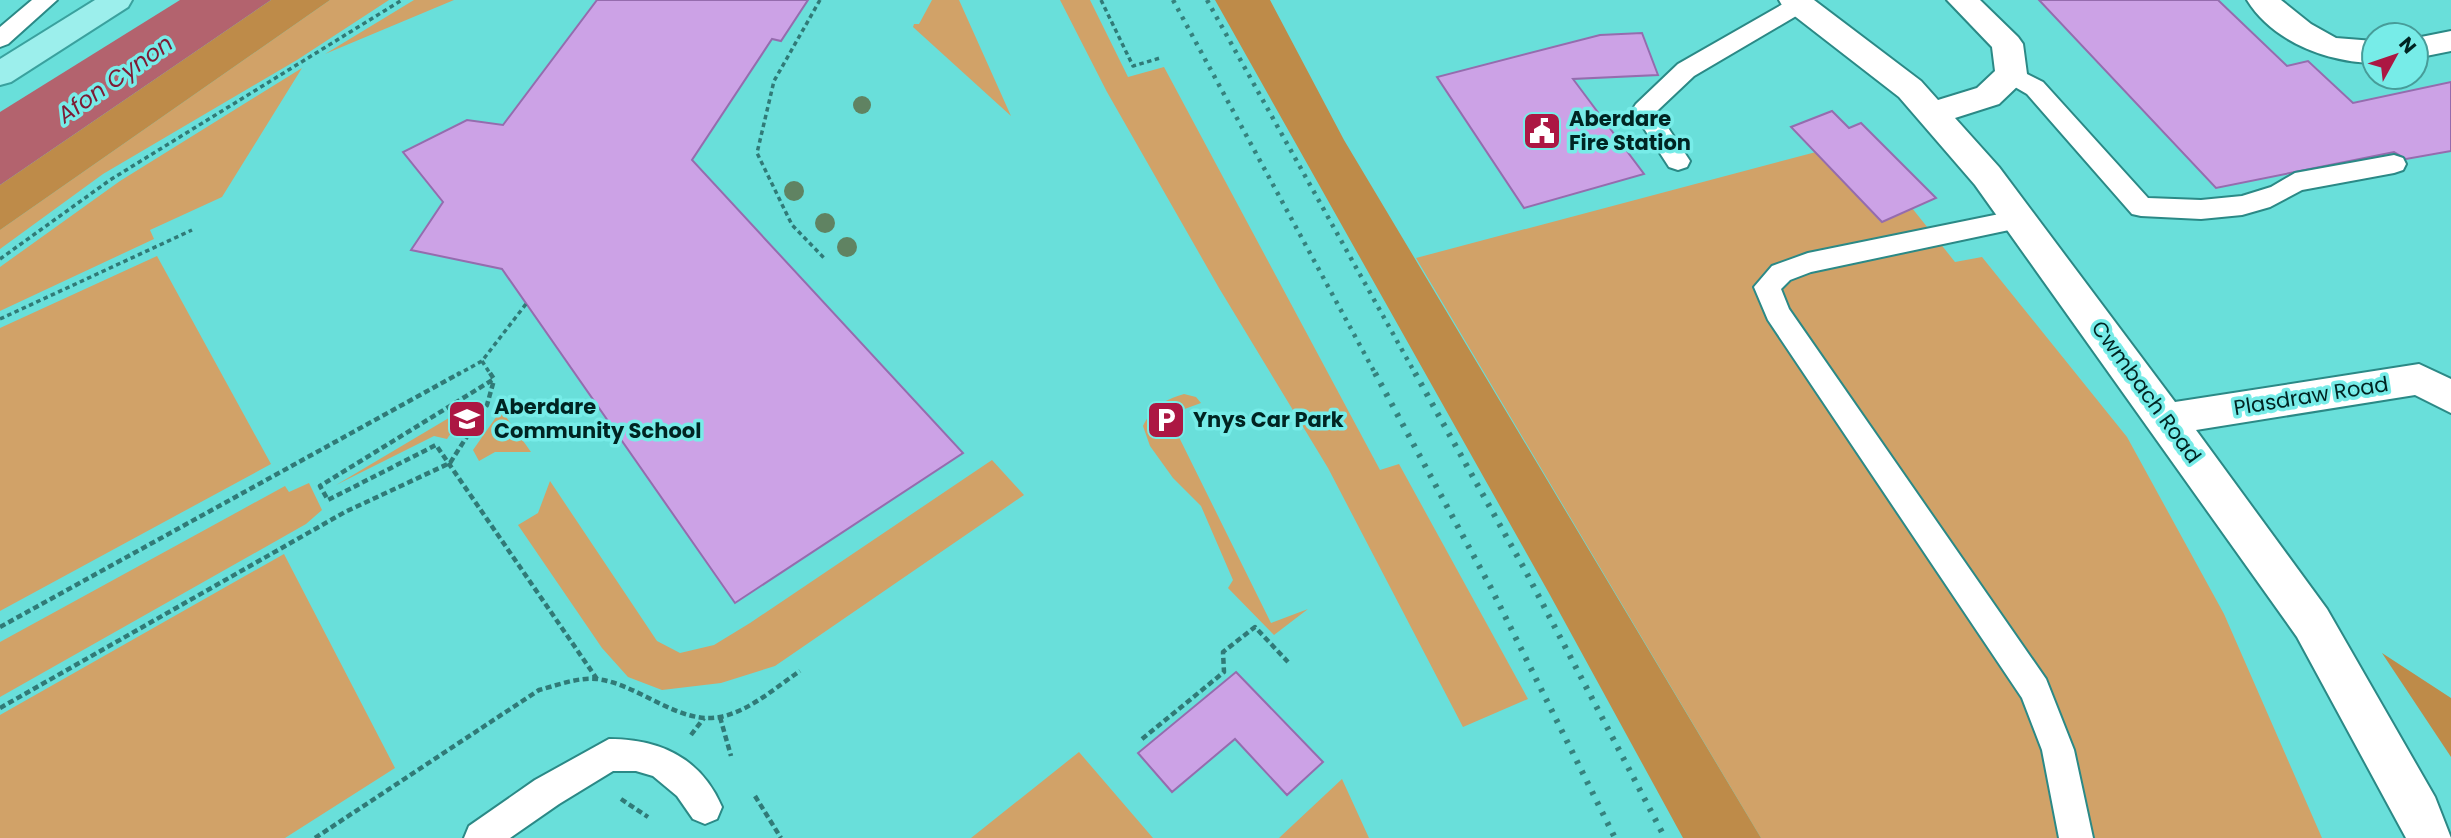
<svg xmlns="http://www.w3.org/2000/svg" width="2451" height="838" font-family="Poppins,sans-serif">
<rect width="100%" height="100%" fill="#69dfda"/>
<path fill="#d1a268" d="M330,0h59l-92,60 -194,114 -103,75v-19z
M414,0h40l-129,54z
M932,0h27l52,116 -98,-89 1,-3h5z
M1060,0h30l38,77 36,-10 216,403 19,-6 129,235 -65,28 -135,-259 -109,-180 -112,-196z
M302,68l-80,129 -72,33 4,9 -154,72v-44l120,-86z
M1816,152l65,70 31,-14 43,54 27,-5 145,180 97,177 98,224h-561l-345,-580z
M157,256l114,208 -271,147v-283z
M1184,394l12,3 5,6 -33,12 103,208 37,-14 -34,26 -46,-47 5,-8 -32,-74 -28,-28 -23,-32 -7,-20c10,-20 19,-25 41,-32z
M469,406l-22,33 -13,-3 -98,49z
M501,410l30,42h-36l-16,9 -6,-11z
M992,460l32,35 -249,171 -54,17 -59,7 -34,-13 -26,-29 -84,-123 20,-12 12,-32 107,160 23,12 34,-8 36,-22z
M309,483l13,27 -16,14 -306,173v-55l285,-156 4,6z
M284,554l111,214 -110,70h-285v-123z
M1079,752l74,86h-182z
M1342,779l27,59h-90z"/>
<path fill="#be8b49" d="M271,0h59l-330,230v-45z
M1215,0h55l74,140 417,698h-78l-133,-243z
M2382,653l69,45v59z"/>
<path fill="#b3636e" d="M180,0h91l-271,185v-73z"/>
<path fill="#cca2e6" stroke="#956cae" stroke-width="2" d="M597,0h211l-27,41 -9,-2 -80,121 271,293 -228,150 -233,-334 -91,-19 32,-48 -40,-50 64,-32 36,5z
M2039,0h179l69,66 21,-5 45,42 98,-21v69l-45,8 -12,-7 -178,36z
M1642,33l16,42 -85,4 71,95 -120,34 -87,-131 163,-42z
M1832,111l17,17 12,-5 75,75 -54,24 -91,-95z
M1236,672l87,90 -36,33 -52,-56 -63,53 -34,-39z"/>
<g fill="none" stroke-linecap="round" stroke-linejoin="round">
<defs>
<path id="service" d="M32,0h25l-49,44 -8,3v-20z
M1790,0h19l2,4 -3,5 -114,67 -37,35 33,50 -3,6 -9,3 -9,-3 -37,-57 4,-6 42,-40z
M2011,66l32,16 105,116 53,2 41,-4 29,-9 24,-14 99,-18 9,3 3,6 -3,6 -9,3 -92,17 -32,17 -28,8 -41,4 -60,-3 -9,-2 -105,-120 -24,-14 -4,-6 4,-6z
M2019,210l9,2 4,7 -4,7 -217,46 -21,8 -9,9 8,20 257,370 28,71 19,88h-34l-17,-88 -20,-52 -254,-378 -14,-33 18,-21 36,-13z
M609,739c51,0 92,19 113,68l-5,12 -12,5 -12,-5 -16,-23 -24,-20 -17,-5h-23l-54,33 -49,34h-46l5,-12 66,-46z"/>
<path id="minor" d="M1779,0h35l107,81 17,19 39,-12 18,-17 -3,-24 -45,-47h33l38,37 5,7 4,30 -5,8 -23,22 -44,14 44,49 176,235 244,-38 32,15v34l-36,-18 -219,35 131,179 108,188 16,41h-45l-109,-201 -322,-452 -76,-88 -116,-90z
M2247,0h34l30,24 25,14 38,3v22c-47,-1 -101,-21 -127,-63z
M2451,31v20l-35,7v-20z"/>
<path id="primary" d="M95,0h37l-4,7 -117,75 -11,3v-26z"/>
</defs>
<use href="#service" stroke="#2b8986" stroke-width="4"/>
<use href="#minor" stroke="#2b8986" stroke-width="4"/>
<use href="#primary" stroke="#3aa19e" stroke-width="4"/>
<path stroke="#307a77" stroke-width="3.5" stroke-dasharray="4.5 3.5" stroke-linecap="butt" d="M820,0l-46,81 -17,72 35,72 34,35
M1101,0l32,66 27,-8
M0,259l110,-79 292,-180
M0,319l192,-89
M482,361l9,14
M457,375l25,-14 44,-57"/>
<path stroke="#307a77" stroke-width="4.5" stroke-dasharray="6 3.5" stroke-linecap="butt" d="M490,373l4,6 -174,107 8,14 108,-55 161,234
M0,627l460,-254
M0,708l345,-196 105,-49 37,-58 7,-25
M720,717l11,39
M691,735l13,-17
M1142,739l82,-67 -1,-20 32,-25 33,35
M755,796l26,42
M621,799l27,18
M315,838l224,-148c19,-5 39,-13 58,-11 42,5 81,46 123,38 30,-6 56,-30 80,-46"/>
<use href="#service" fill="#fff" fill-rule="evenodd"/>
<use href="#minor" fill="#fff" fill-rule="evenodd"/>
<use href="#primary" fill="#9cefec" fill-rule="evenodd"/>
<path stroke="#35827e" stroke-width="4.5" stroke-dasharray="3.5 6" stroke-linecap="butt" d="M1173,0l203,375
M1207,0l209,375"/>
<path stroke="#35827e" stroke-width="6" stroke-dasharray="3.5 8" stroke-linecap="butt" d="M1375,373l116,215 124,250
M1415,373l110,197 140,268"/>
</g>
<g fill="#608362">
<circle cx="862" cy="105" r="9"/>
<circle cx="794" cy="191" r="10"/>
<circle cx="825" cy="223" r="10"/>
<circle cx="847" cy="247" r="10"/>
</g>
<defs>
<symbol id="civic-square" viewBox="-11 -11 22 22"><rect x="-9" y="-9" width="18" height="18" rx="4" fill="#ac1743" stroke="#77ece8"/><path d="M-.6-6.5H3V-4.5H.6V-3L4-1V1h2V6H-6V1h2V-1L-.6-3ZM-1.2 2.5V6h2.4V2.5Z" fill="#fff"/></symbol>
<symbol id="school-square" viewBox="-11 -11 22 22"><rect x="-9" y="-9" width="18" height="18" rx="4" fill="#ac1743" stroke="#77ece8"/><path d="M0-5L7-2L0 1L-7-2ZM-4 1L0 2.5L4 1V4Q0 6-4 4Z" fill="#fff"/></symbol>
<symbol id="parking-square" viewBox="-11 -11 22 22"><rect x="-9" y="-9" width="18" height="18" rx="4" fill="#ac1743" stroke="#77ece8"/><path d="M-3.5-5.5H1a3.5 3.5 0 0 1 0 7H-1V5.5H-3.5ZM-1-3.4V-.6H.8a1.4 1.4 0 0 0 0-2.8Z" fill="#fff"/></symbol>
</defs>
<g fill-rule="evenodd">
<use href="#civic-square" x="1520" y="109" width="44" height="44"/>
<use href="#school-square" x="445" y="397" width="44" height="44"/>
<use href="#parking-square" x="1144" y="398" width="44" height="44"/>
</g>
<g text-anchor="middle" stroke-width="7" stroke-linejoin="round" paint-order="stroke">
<g font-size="21" font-weight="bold" fill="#002422" stroke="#77ece8" text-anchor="start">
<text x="1569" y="126">Aberdare<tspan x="1569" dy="24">Fire Station</tspan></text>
<text x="494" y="414">Aberdare<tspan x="494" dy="24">Community School</tspan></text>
<text x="1193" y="427">Ynys Car Park</text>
</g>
<g font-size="21" fill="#002422" stroke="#77ece8">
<text transform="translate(2146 392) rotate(54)" y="7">Cwmbach Road</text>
<text transform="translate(2311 396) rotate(-9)" y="7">Plasdraw Road</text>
</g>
<g font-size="23" font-style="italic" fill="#7f1b34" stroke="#77ece8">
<text transform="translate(115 79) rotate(-35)" y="8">Afon Cynon</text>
</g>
</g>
<g transform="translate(2395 56) rotate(50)"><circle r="33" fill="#77ece8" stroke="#479c99" stroke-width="2"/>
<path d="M0-5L12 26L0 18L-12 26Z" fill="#ac1743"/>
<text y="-10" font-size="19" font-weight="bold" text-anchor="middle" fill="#002422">N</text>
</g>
</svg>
